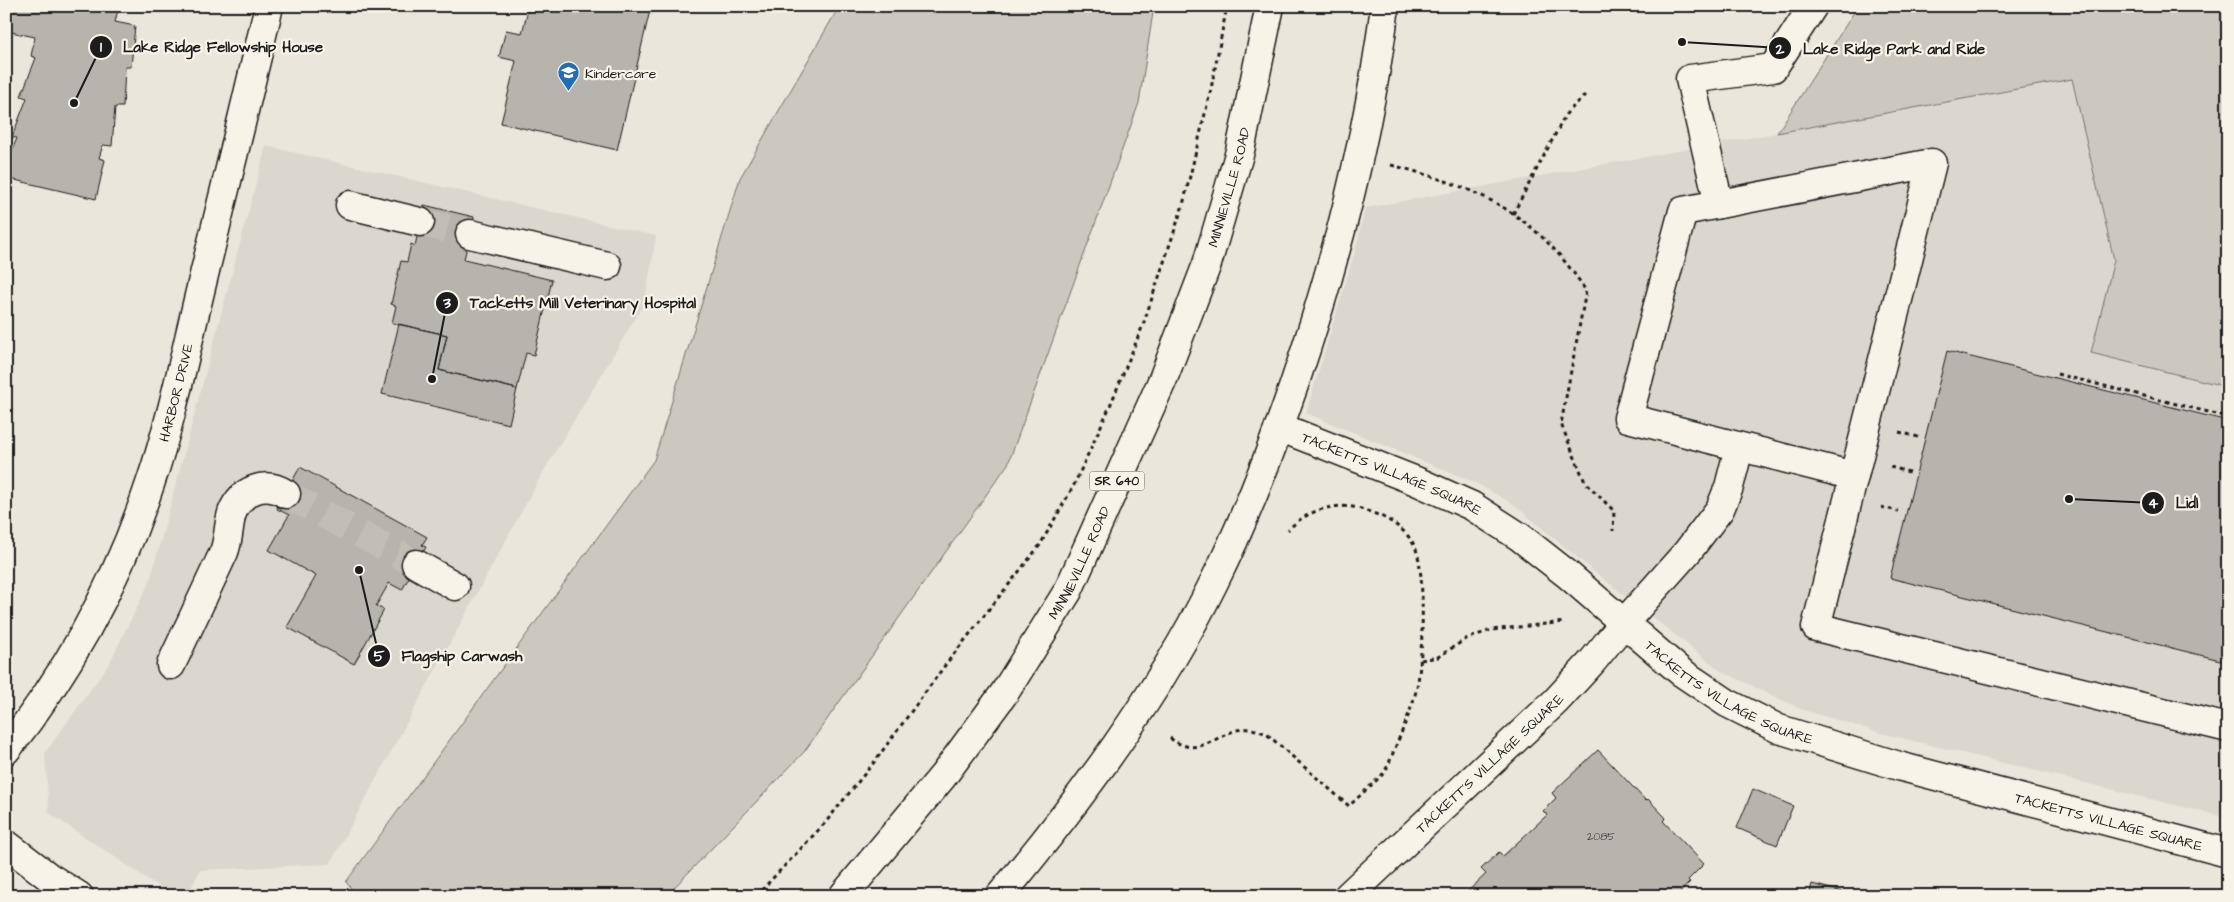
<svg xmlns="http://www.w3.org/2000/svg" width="2234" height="902" font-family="'Architects Daughter',sans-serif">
<rect width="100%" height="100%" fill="#eae6dc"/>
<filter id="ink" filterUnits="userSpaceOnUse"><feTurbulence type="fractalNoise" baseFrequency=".02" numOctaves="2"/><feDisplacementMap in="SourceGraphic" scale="10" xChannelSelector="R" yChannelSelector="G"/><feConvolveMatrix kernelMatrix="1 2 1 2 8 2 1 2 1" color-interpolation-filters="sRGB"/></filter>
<g filter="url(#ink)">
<path fill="#dad7ce" d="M2072,79l42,181 -22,93 136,34v431l-347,-85 -78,-23 -82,-39 -130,-102 -78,-65 -37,-21 -170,-70 50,-165 9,-40z
M266,146l390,90 -11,66 -103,172 -212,390 -130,6 -13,26h-14l-124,-83 -4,-60 64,-89 41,-83z"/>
<path fill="#ccc8c0" stroke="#74726e" d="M849,6h305l-15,97 -131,361 -204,288 -138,144h-309l-11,-14 308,-422 86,-282 96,-166z
M1858,6h370v381l-137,-34 23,-93 -42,-181 -295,54z"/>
<path fill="#b6b4ac" stroke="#1c1c1c" d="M6,6h113l-4,16 20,4 -4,41h-6l-2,40h-8l-3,39 -9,-1 -4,13 6,2 -9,39 -90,-21v-12l11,-28 -5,-1 15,-39 -6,-2 15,-38 -5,-2 4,-19 -29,-6z
M123,6h15v4z
M529,6h122l-34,144 -116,-27 15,-62 -17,-4 7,-27 16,3z
M424,205l50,12 -10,42 88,21 -18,75 -8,-2 -9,36 -78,-19 8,-35 -55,-12 4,-17 -5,-2 10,-43 6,1 4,-18 4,2z
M399,324l48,11 -8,35 78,19 -8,35 -127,-30z
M1947,351l281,70v241l-338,-84z
M300,467l127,70 -5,8 4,2 -24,43 -13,-7 -13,23 8,4 -30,54 -67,-37 29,-51 -47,-26 20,-35 -12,-6z
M1598,750l48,51 2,-2 18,19 -3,3 41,43 -16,16 2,2 -13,14h-214l23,-22 -5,-5 18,-17 4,4 44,-41 -4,-4 13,-13 -4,-5z
M1753,789l40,17 -16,39 -40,-17z
M1812,884l47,12h-50z"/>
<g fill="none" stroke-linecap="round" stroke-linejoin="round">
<path stroke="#c1beb6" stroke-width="28" stroke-dasharray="28 14" stroke-linecap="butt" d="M420,222l50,12
M286,494l130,70"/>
<defs>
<g id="minor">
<path d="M1932,163l-78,313 -226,-58 55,-207z"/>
<path d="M1719,204l-29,-125 83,-11 40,-62"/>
<path d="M350,205l70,17"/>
<path d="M470,234l137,32"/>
<path id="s1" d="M1279,427l137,54 56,25 48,31 47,37 114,98 46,31 52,26 123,38 326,86"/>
<path d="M1854,476l-38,151 412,101"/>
<path d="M416,564l39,22"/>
<path d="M171,665l53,-113c5,-13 4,-26 8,-39 9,-23 33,-33 54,-19"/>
<path id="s2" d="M6,750c63,-79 112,-170 144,-266 23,-68 37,-140 54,-209 22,-90 44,-179 65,-269"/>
<path d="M6,844l43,33 30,19"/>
<path id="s3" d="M1348,896l208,-195 35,-38 32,-39 65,-73 32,-42 9,-22 10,-39"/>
</g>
<g id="major">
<path id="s4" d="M843,896l100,-120 62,-84 63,-101 95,-212 44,-115 33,-113 30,-145"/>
<path d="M1000,896c80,-96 159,-202 214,-314 32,-64 57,-130 80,-197 42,-123 75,-249 91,-379"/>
</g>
</defs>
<use href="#minor" stroke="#1c1c1c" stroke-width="31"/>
<use href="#major" stroke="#1c1c1c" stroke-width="31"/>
<path stroke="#1c1c1c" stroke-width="3" stroke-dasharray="4 4" stroke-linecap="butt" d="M1391,165c87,22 145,48 195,126l-25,133 24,58 29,29 -1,20
M1513,214l53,-100 19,-19
M2057,374l171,43
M1899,432l19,5
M1890,467l19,5
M1881,507l17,4
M1421,660l17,-3 28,-18 25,-9 74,-8
M1170,738c39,30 57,-29 99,-2l80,70 33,-31 6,-9c9,-25 22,-50 28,-75 7,-25 10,-122 -1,-144 -10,-21 -33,-32 -54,-38 -26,-8 -55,2 -73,21
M756,896l69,-73 50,-62 71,-97 94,-119 34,-60 36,-79 33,-81 40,-120 28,-116 16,-83"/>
<use href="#minor" stroke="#f7f3e8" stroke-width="28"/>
<use href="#major" stroke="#f7f3e8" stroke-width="28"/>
</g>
</g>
<defs>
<symbol id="school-pin" viewBox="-11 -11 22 30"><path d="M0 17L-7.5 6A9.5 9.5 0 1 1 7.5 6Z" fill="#1f6fb2" stroke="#f7f3e8"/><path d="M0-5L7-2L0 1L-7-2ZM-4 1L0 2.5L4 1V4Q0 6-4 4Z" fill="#fff"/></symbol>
</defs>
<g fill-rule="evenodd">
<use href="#school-pin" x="556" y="60" width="25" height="34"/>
</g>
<g text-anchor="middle" stroke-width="4.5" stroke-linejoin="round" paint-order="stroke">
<g font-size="11" fill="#424240">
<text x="1601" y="840">2085</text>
</g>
<rect fill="#f7f3e8" stroke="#5e5c59" stroke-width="1" x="1089.5" y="471.5" width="55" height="19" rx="4"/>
<g font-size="12" font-weight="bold" fill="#1c1c1c">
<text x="1117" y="485">SR 640</text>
</g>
<g font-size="14" fill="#1c1c1c" stroke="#f7f3e8" text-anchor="start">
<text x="585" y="78">Kindercare</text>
</g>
<g font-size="14" fill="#1c1c1c" stroke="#f7f3e8">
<text dy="5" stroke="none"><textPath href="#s4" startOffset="815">MINNIEVILLE ROAD</textPath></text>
<text dy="5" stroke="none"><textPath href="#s2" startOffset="399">HARBOR DRIVE</textPath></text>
<text dy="5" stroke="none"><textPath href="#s1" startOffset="122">TACKETTS VILLAGE SQUARE</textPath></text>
<text dy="5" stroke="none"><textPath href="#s4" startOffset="410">MINNIEVILLE ROAD</textPath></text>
<text dy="5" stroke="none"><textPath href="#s1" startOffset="528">TACKETTS VILLAGE SQUARE</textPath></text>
<text dy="5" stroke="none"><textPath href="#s3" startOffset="194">TACKETT'S VILLAGE SQUARE</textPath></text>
<text dy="5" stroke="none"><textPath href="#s1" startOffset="932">TACKETTS VILLAGE SQUARE</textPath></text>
</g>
</g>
<path fill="none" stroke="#1c1c1c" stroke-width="2" d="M74 103L101 47M1682 42L1780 48M432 379L447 303M2069 499L2153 503M359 570L379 656"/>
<g fill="#1c1c1c" stroke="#f7f3e8" stroke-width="2">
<circle cx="74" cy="103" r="5"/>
<circle cx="1682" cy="42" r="5"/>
<circle cx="432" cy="379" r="5"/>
<circle cx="2069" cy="499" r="5"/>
<circle cx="359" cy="570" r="5"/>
<circle cx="101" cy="47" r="12"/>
<circle cx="1780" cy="48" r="12"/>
<circle cx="447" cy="303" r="12"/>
<circle cx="2153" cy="503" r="12"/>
<circle cx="379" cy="656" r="12"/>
</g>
<g font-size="15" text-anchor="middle" font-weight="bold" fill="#fff">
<text x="101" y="52">1</text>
<text x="1780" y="54">2</text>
<text x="447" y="308">3</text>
<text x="2153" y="508">4</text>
<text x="379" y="661">5</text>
</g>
<g font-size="15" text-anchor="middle" font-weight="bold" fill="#1c1c1c" stroke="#f7f3e8" stroke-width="4.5" stroke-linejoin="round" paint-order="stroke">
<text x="223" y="52">Lake Ridge Fellowship House</text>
<text x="1894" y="54">Lake Ridge Park and Ride</text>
<text x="583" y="308">Tacketts Mill Veterinary Hospital</text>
<text x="2187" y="508">Lidl</text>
<text x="462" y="661">Flagship Carwash</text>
</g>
<rect width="2234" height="902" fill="none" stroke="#f7f3e8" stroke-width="25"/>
<rect x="12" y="12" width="2209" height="877" fill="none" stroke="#1c1c1c" stroke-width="2" filter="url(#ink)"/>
</svg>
